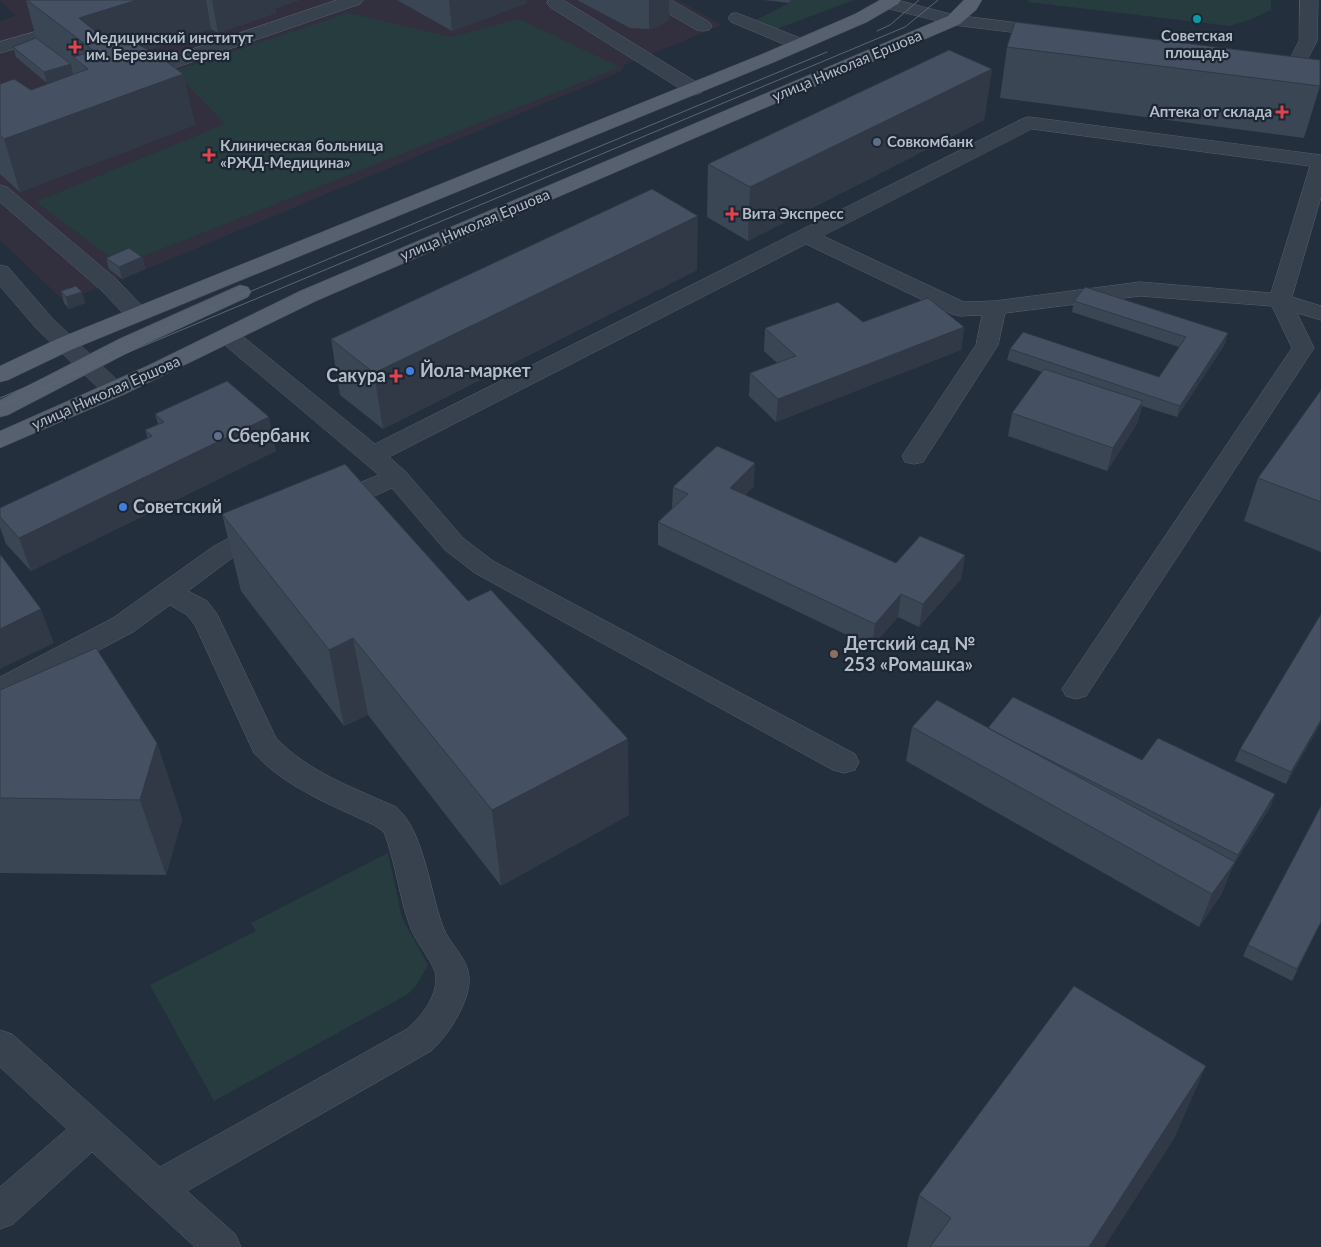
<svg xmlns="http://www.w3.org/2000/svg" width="1321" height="1247" font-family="Lato,sans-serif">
<rect width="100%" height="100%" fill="#242f3e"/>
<path fill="#32303f" d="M0,0h678l44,25 -98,40 -2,6 -500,208 -58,22 -64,-61v-219l15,-5z"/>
<path fill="#263c3f" d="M791,0h63l-80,30 -20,-9 35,-18z
M1029,0h242v10l-19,9 -22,7 -202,-24z
M349,13l102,24 68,-18 101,48 -499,198 -85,-63 189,-78 -51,-53z
M388,853l14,65 26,47 -11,19 -9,10 -194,107 -64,-116 106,-54 -5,-8z"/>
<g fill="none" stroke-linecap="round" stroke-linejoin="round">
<defs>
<path id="minor" d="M337,0h26l-3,4 -218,75 -7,2 -7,-2 -2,-4 2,-4z
M549,0h14l138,85 2,4 -2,4 -7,2 -7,-2 -137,-86 -3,-4z
M649,0h22l38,22 3,4 -3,4 -6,1 -6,-1 -45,-26z
M881,0h16l57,15 97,12 6,1 3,4 -3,4 -6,1 -97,-12 -72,-18 -3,-4z
M1300,0h18l-1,41 -16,30 -6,2 -6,-2 -3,-4 13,-26z
M737,13l68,27 3,4 -3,4 -6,1 -6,-1 -62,-26 -3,-4 3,-4z
M73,21l6,1 3,4 -3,4 -79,23v-11z
M1029,117l292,38v42l-29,100 29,9v14l-24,-7 17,35 -228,348 -10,3 -10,-3 -4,-7 230,-341 -20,-42 -132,-10 -135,17 -7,32 -75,117 -9,2 -9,-2 -3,-6 74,-111 6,-30 -22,1 -8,-2 -146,-70 -417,213 16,14 58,67 30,23 362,193 4,8 -4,8 -11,3 -11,-3 -358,-197 -30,-23 -53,-62c-19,8 -49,26 -68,21l-4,-6 4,-6 55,-22 -159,-134 -3,-5 3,-5 8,-2 8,2 139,113 647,-325zM1032,129l278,37 -39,127 -131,-11 -145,19 -31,1 -141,-66z
M0,185l7,2 109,92 29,30 3,5 -3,5 -8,2 -8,-2 -29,-30 -100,-87z
M0,265l8,2 44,51 70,67 4,5 -4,5 -8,2 -8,-2 -70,-67 -36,-42z
M265,521l9,3 4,6 -4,6 -42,22 -44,33 19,10 10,13 59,124c32,34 78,50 120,69 28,23 34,86 47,120 6,17 25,31 26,50 2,23 -21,59 -38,74l-244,140 48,43 6,13h-46l-103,-95 -79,72 -13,5v-42l67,-58 -67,-62v-37l12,4 148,133 247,-138c14,-12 30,-32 29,-52 0,-11 -20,-35 -25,-48 -12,-31 -15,-66 -27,-97l-10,-7c-42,-20 -88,-37 -120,-72l-59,-128 -8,-10 -17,-10 -37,27 -123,65 -10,4v-24l113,-59 101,-72 42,-22z"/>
<path id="major" d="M880,0h21l-3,4 -31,18 -95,41 -699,286 -65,31 -8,2v-16l57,-27 703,-284 95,-41z
M964,0h18l-6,10 -16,14 -644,277 -191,93 -125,54v-17l147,-65 153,-75 648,-275z
M240,285l8,2 3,5 -3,5 -113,52 -127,66 -8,2v-17l119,-61z"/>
</defs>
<use href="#minor" stroke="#565f6c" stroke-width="1"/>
<use href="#major" stroke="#414a57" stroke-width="1"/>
<use href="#minor" fill="#38414e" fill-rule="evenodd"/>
<use href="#major" fill="#56606e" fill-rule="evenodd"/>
<path stroke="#5a6575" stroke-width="1" d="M877,31l13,-6 29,-25
M0,398l249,-106 578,-240
M0,406l905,-379 33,-27"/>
</g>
<path fill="#3b4654" d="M26,0h273l-24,8 1,5 -58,20 -7,-4 -63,21 35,24 12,51 -175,67 -20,-18v-90l31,6 41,-15 -25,8 -31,-26 -3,-10 23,-9z
M397,0h130v3l-75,28z
M577,0h92v20l-12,7 -8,2 -19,-1z
M764,0h27l-2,3z
M1007,47l313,39 -16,52 -304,-40z
M992,69l-8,51 -236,121 -41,-24 1,-53z
M142,257l3,12 -23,10 -13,-10 -3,-11z
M697,270l-314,159 -43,-34 -9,-56z
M61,291l21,1 3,11 -16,6 -5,-6z
M1074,301l154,32 -3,11 -48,73 -35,-11 -5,18 -30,47 -99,-35 4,-23 30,-41 -35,-12 3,-11 149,28 20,-30 -107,-35z
M863,322l101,5 -3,23 -185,72 -27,-26 1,-23 27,-10 -13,-12 1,-23z
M1321,390v162l-77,-31 14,-43z
M155,414l121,37 -245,120 -25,-27 -6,-17v-19l148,-69 -3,-9 13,-6z
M754,486l-9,9 151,68 69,-8 -4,24 -42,48 -21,-10 -26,30 -214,-102v-23l14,-14 1,-21z
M222,514l246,87 161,214 -128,71 -133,-171 -24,11 -103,-135z
M1321,614v109l-35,61 -51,-23 5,-12z
M0,690l157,53 25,76 -16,56 -166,-2z
M912,727l76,1 154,32 129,46 -38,60 -12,29 -22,32 -293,-166z
M1321,922l-29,59 -49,-25 5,-11z
M1175,1137l-71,110h-197l12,-52z"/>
<path fill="#303945" d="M137,0h69l5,29 -113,38 -4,-16 -15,-33z
M212,0h87l-24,8 1,5 -58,20z
M449,0h78v3l-75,28z
M649,0h20v20l-12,7 -8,2z
M71,64l2,11 -26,8 -3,-11z
M992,69l-8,51 -236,121 2,-54z
M183,74l12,51 -175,67 -16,-53z
M698,216l-1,54 -314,159 -9,-56z
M142,257l3,12 -23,10 -3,-12z
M82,292l3,11 -16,6 -3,-12z
M964,327l-3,23 -185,72 2,-23z
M1228,333l-3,11 -48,73 3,-11z
M1143,401l-6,23 -30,47 6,-23z
M269,417l7,34 -245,120 -12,-33z
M755,463l-1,23 -25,25 1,-23z
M965,555l-4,24 -42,48 4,-23z
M901,594l-3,23 -26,30 3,-23z
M41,609l13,34 -54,26v-40z
M353,638l15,77 -24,11 -15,-76z
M1321,720v3l-35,61 5,-12z
M628,739l1,76 -128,71 -9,-76z
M157,743l25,76 -16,56 -26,-75z
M1275,794l-4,12 -38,60 -12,29 -22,32 13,-33 22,-32 4,-7z
M1206,1066l-31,71 -71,110h-15z"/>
<path fill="#455162" stroke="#303945" d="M27,0h110l-58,18 33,27 18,-5 29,16 24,18 -179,65 -4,-4v-51l14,-5 17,11 57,-21 -15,-12 21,-6z
M1015,22l305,38v26l-313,-39z
M36,38l35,26 -27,8 -31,-25z
M949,50l43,19 -242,118 -42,-23z
M652,189l46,27 -324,157 -43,-34z
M129,248l13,9 -23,10 -13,-9z
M76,286l6,6 -16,5 -5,-6z
M1085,287l143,46 -48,73 -170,-57 13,-17 136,45 27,-40 -112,-36z
M928,298l36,29 -186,72 -28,-26 46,-17 -31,-28 73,-26 25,20z
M1044,369l99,32 -30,47 -101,-35z
M227,381l42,36 -250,121 -19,-21v-9l152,-72 -7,-6 19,-8 -9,-8z
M1321,390v112l-63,-24z
M717,446l38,17 -25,25 166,75 24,-27 45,19 -42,49 -22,-10 -26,30 -217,-102 30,-28 -15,-7z
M345,464l123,137 23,-11 137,149 -136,71 -139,-172 -24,12 -107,-136z
M0,554l41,55 -41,20z
M1321,614v106l-30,52 -51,-23z
M96,648l61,95 -17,57 -140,-2v-108z
M1013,697l129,63 16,-22 117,56 -37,61 -226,-114 -24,-13z
M937,700l298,162 -23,32 -300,-167z
M1321,806v116l-24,47 -49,-24z
M1074,986l132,80 -117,181h-159l21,-29 -32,-23z"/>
<circle fill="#0f9aa8" stroke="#1d2633" stroke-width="2" cx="1197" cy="19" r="5"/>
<g fill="#e0444e" stroke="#1d2633" stroke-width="2">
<path d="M72.5 39.5h5v5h5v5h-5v5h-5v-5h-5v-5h5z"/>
<path d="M1279.5 104.5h5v5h5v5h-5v5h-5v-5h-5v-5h5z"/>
<path d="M206.5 147.5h5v5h5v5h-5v5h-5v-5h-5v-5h5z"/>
<path d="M729.5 206.5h5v5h5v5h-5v5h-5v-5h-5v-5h5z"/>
<path d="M393.5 368.5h5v5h5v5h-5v5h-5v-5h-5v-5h5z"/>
</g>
<g fill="#5c6f8a" stroke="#1d2633" stroke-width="2">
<circle cx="877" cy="142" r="5"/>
<circle cx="218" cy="436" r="5"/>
</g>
<g fill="#3f7fe0" stroke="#1d2633" stroke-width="2">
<circle cx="410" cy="371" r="5"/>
<circle cx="123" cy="507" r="5"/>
</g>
<circle fill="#8d6e63" stroke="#1d2633" stroke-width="2" cx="834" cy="654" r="5"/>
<g text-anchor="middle" stroke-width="4.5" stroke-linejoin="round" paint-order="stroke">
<g font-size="15" font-weight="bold" fill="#b4bcc9" stroke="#1d2633" text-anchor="start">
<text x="1197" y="41" text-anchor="middle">Советская<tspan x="1197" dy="17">площадь</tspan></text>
<text x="86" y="43">Медицинский институт<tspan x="86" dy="17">им. Березина Сергея</tspan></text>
<text x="1272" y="117" text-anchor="end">Аптека от склада</text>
<text x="887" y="147">Совкомбанк</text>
<text x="220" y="151">Клиническая больница<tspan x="220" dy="17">«РЖД-Медицина»</tspan></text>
<text x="742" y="219">Вита Экспресс</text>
</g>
<g font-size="15" fill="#b4bcc9" stroke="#1d2633">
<text transform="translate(847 66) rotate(-23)" y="5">улица Николая Ершова</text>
<text transform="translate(475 225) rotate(-23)" y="5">улица Николая Ершова</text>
<text transform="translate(106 393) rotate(-24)" y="5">улица Николая Ершова</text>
</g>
<g font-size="18" font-weight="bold" fill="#b4bcc9" stroke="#1d2633" text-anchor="start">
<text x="420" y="377">Йола-маркет</text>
<text x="386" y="382" text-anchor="end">Сакура</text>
<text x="228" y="442">Сбербанк</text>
<text x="133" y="513">Советский</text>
<text x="844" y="650">Детский сад №<tspan x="844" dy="21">253 «Ромашка»</tspan></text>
</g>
</g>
</svg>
